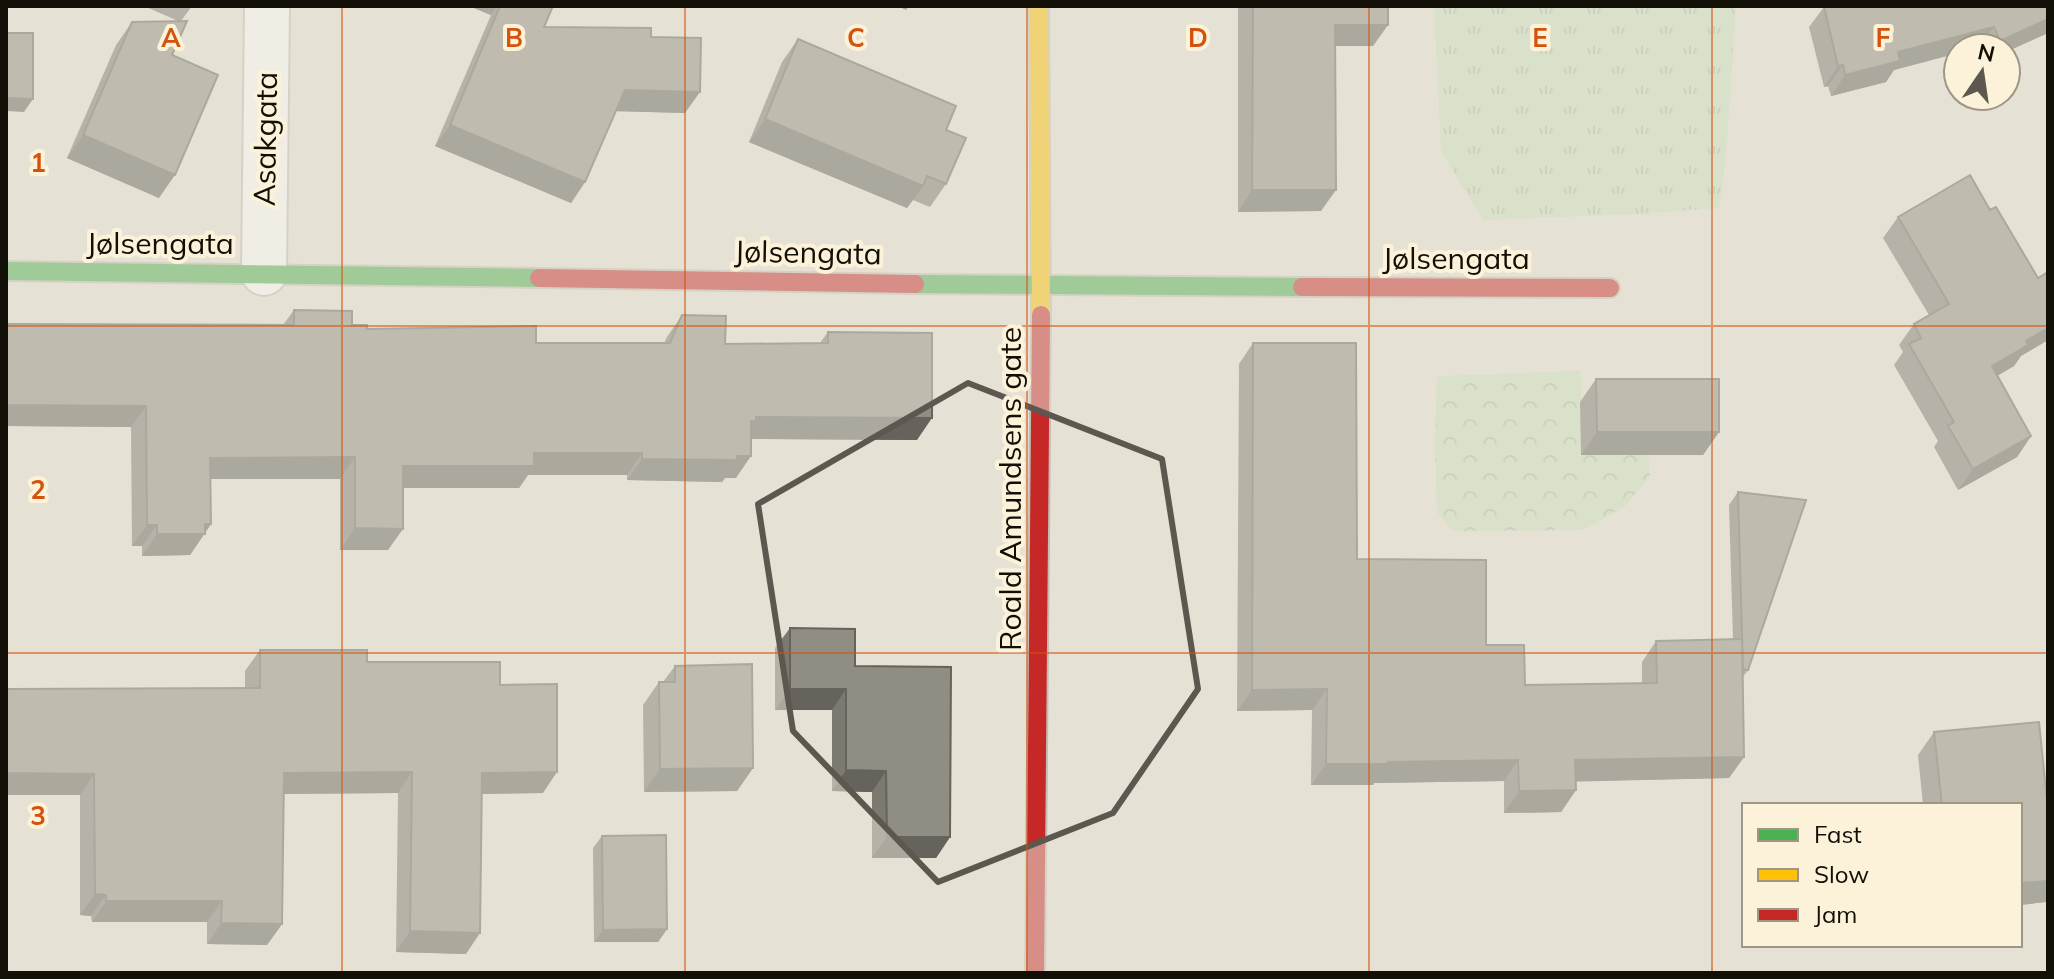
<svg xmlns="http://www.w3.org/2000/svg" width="2054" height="979" font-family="Mulish,sans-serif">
<defs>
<pattern id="grass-tufts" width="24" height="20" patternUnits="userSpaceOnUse" patternTransform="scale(2)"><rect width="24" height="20" fill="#cce0c0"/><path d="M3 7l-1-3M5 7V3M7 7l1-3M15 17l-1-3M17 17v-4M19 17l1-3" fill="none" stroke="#aebfa4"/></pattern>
<pattern id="forest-crowns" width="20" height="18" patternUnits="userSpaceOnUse" patternTransform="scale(2)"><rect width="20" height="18" fill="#cce0c0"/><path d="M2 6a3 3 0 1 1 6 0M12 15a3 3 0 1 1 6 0" fill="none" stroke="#aebfa4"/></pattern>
</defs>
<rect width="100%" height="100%" fill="#e5e1d4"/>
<path fill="url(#grass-tufts)" d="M1434,6h302l-10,153 -7,49 -81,6 -155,6 -42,-69z"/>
<path fill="url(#forest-crowns)" d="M1581,371l1,76 66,1 2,29 -26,30 -41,23 -130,1 -16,-19 -2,-68 2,-68z"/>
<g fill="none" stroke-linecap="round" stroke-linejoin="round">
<defs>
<path id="street" d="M264,273l3,-267"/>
<path id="fast" d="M6,271l533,7
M915,284l387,3"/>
<path id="slow" d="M1039,6l2,309"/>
<path id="jam" d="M539,278l376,6
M1302,287l308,1
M1035,973l6,-658"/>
</defs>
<use href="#street" stroke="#c1beb3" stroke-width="48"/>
<use href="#fast" stroke="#c1beb3" stroke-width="22"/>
<use href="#slow" stroke="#c1beb3" stroke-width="22"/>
<use href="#jam" stroke="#c1beb3" stroke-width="22"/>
<use href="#street" stroke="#fbfaf9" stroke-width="44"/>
<use href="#fast" stroke="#4caf50" stroke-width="18"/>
<use href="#slow" stroke="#ffc107" stroke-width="18"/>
<use href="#jam" stroke="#c62828" stroke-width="18"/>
</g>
<path fill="#7c7971" d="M144,6h48l-11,15 -9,34 -13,143 -92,-40 49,-113 16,-23 46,-1z
M469,6h84l-9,21 107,10 34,76 -69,-2 -31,71 -14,21 -136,-57 56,-131z
M1238,6h150l-15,40h-38l-14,165 -83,1z
M1824,7l224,26 -42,19v-4h-48v5l-64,17 -8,12 -55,14 -3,-10 -4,1 -15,-60z
M798,39l148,91v54l-16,23 -17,-7 -6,8 -158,-66 33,-80z
M1990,210l48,68 10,-6v68l-27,16 -7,10 -17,10 34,60 -14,21 -59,33 -24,-43 4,-6 -44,-76 9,-13 -4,-7 15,-21 15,-9 -46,-77 15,-21z
M294,310l73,19 169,14h128l3,-6 15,-22 43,29 95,-1 8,-11 89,108 -166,-1 -15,39h-11l-3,4 -95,-2v-5h-99l-9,13h-116l-15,62h-48v-71h-130l1,45 -21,31 -48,1v-10h-10l-1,-119 -125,-1v-102l277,1z
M1253,343l104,216 129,86 39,40 117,-2v-21l14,-21 77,-2 -4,-134 9,-13 10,178 -5,7 1,80 -15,21 -153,3v9l-15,22 -57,1v-32l-130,2 -1,2h-62l1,-75 -75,1 2,-347z
M1596,379l123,53 -16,23h-122l-1,-53z
M790,628l65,38 95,171 -14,21h-64v-66l-40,-1v-81h-57v-62z
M260,650l107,12 133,23 43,108 -61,1 -16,160 -70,-2 2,-159 -115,1 -1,130 -15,21 -60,-1v-22h-115l-1,-6 -11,-1v-120h-74l239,-107v-17z
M675,666l78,102 -16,23 -93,1 -1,-87 16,-23h4z
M2039,722l8,78h1v100l-2,2 -26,3v-100h-97l-5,-50 16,-23z
M602,836l65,93 -9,13h-64l-1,-94z"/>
<path fill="#65635c" d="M469,6h28l-6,9z
M897,6h12l-3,4z
M2048,19v14l-42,19v-4h-11l5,-7z
M1335,25h53l-15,21h-53z
M1994,27l-15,20 -21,1v5l-64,17 -8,12 -55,14 14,-21 53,-23z
M1843,65l-15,21 -4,1 14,-21z
M625,90l75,2 -15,21 -75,-2z
M6,98l27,1 -9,13 -18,-1z
M765,119l158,67 -16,22 -158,-66z
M450,125l135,57 -14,21 -136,-57z
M83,135l92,40 -16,23 -92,-40z
M1252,190h84l-15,21 -83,1z
M2048,328v12l-27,16 -7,10 -37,21 15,-21 34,-25z
M6,405l140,1 -15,21 -125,-1z
M756,417l176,1 -15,22 -173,-1 7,-18z
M1597,432h122l-16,23h-122z
M2031,436l-14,21 -59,33 15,-21z
M534,453h108l-15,22h-99l-9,13h-131l15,-22z
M751,456l-15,22h-11l-3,4 -95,-2 15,-21z
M355,457l-15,22h-145l15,-21z
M205,524h6l-21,31 -48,1 15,-22z
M147,525h10l-15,21h-10z
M355,528l48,1 -15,21h-48z
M790,689h56l-14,21h-57z
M1327,689l-15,21 -75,1 15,-21z
M1744,757l-15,21 -169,4 15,-22z
M1518,760l-14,21 -130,2 -1,2h-62l15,-21z
M753,768l-16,23 -93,1 16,-23z
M846,770l40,1 -14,21 -40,-1z
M412,772l-14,21 -129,1 15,-21z
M557,772l-14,21 -75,1 14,-21z
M6,773l88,1 -14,21h-74z
M1576,790l-15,22 -57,1 15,-22z
M887,837h63l-14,21h-64z
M2048,881v19l-2,2 -26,3v-22z
M95,894l11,1 -15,21 -11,-1z
M106,901h116l-15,21h-115z
M221,923l61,1 -15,21 -60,-1z
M667,929l-9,13h-64l9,-12z
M410,931l70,2 -14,21 -70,-2z"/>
<path fill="#908d83" stroke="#65635c" stroke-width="2" d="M500,6h53l-9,21 107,1v9l50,1 -1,54 -75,-2 -40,92 -135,-57z
M1253,6h135v19h-53l1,165h-84z
M1826,6h222v13l-48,22 -6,-14 -96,25 2,9 -55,14 -2,-10 -5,1 -14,-59z
M187,21l-15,34 46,20 -43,100 -92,-40 49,-113z
M6,33h27v66l-27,-1z
M798,39l158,67 -10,24 20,8 -20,46 -19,-8 -4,10 -158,-67z
M1970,175l20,35 6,-3 42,71 10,-6v56l-22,13 2,4 -36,21 39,70 -58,33 -25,-43 6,-4 -45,-78 12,-6 -7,-14 35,-20 -51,-87z
M294,310l58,1v14h15v4l169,-3v17h134l12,-28 44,1 -1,28 103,-1v-11l104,1v85l-176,-1v4h-5v35h-14v4l-95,-1v-6h-108v13h-131v63l-48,-1v-71l-145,1 1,66h-6v10h-48v-9h-10l-1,-119 -140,-1v-81l288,1z
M1253,343h103l1,216 129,1v85h38l1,40 132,-2 -1,-42 86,-2 2,118 -169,3 1,30 -57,1 -1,-31 -130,2v2h-62l1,-75 -75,1z
M1596,379h123v53h-122z
M1738,492l68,8 -58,170 -5,-1z
M790,628l65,1v37l96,1 -1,170h-63l-1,-66 -40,-1v-81h-56z
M260,650h107v12h133v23l57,-1v88l-75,1 -2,160 -70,-2 2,-159 -128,1 -2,151 -61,-1 1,-22h-116v-6l-11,-1 -1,-120 -88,-1v-84l254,-1z
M752,664l1,104 -93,1 -1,-87h16v-16z
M2039,722l8,78h1v81l-28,2v-78h-78l-8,-73z
M666,835l1,94 -64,1 -1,-94z"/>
<path d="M0 0H2054V979H0ZM968,383l194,76 36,230 -85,124 -175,69 -145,-151 -35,-227z" fill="#e5e1d4" fill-opacity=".55" fill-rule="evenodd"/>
<path fill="none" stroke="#5c584f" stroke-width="6" stroke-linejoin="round" d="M968,383l194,76 36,230 -85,124 -175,69 -145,-151 -35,-227z"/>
<path fill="none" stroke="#d3520c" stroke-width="2" stroke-opacity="0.55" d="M342,6v967M685,6v967M1027,6v967M1369,6v967M1712,6v967M6,326h2042M6,653h2042"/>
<g text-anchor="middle" stroke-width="8" stroke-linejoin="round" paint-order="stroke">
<g font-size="30" fill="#120f07" stroke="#fbf2d9">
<text transform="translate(266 139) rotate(-89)" y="10">Asakgata</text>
<text x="160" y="254">Jølsengata</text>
<text transform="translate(808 253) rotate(1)" y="10">Jølsengata</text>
<text x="1456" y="269">Jølsengata</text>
<text transform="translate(1011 489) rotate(-90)" y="10">Roald Amundsens gate</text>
</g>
</g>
<g font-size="26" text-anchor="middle" font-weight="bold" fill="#d3520c" stroke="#fbf2d9" stroke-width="8" stroke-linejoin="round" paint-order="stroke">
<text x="171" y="47">A</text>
<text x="514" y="47">B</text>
<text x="856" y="47">C</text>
<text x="1198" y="47">D</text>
<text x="1540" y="47">E</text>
<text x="1883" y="47">F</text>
<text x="38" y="172">1</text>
<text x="38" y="499">2</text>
<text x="38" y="825">3</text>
</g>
<rect width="2054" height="979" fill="none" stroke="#120f07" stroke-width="16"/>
<rect x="1742" y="803" width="280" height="144" fill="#fbf2d9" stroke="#9e9785" stroke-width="2"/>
<rect x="1758" y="829" width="40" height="12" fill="#4caf50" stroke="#9e9785" stroke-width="2"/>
<text x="1814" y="843" font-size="24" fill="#120f07">Fast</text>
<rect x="1758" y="869" width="40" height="12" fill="#ffc107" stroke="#9e9785" stroke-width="2"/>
<text x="1814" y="883" font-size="24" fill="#120f07">Slow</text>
<rect x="1758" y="909" width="40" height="12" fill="#c62828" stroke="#9e9785" stroke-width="2"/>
<text x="1814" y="923" font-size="24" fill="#120f07">Jam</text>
<g transform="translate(1982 72) rotate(13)"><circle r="38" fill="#fbf2d9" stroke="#9e9785" stroke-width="2"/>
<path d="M0-6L14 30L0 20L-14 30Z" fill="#5c584f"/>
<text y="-12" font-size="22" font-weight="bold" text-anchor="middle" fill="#120f07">N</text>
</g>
</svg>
